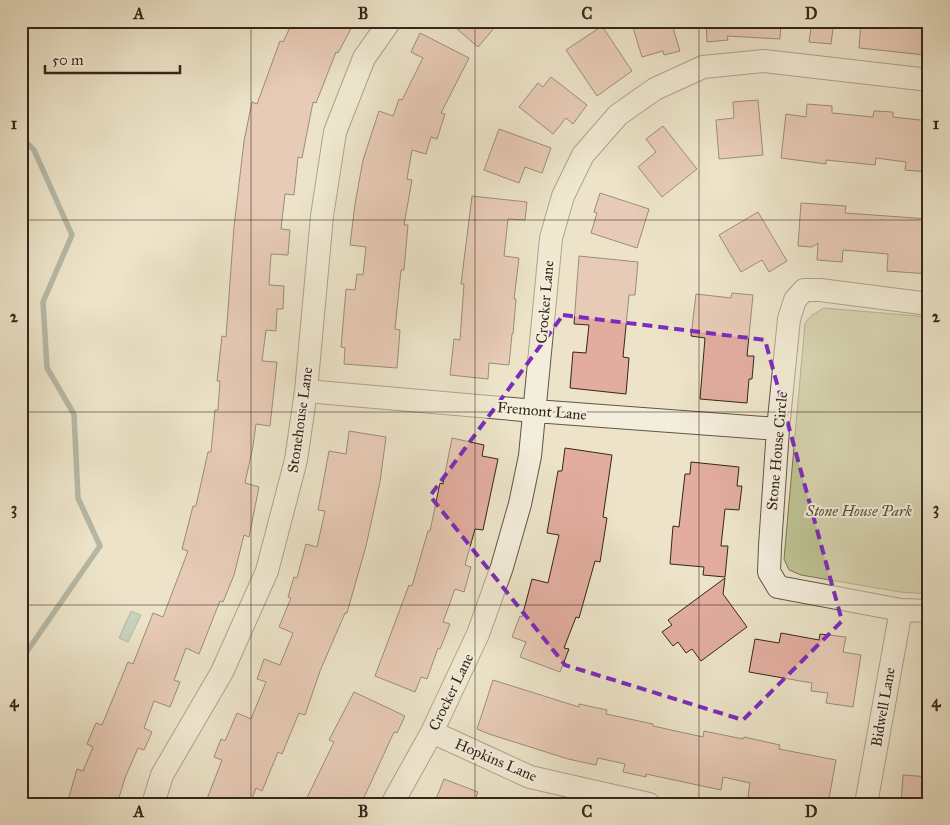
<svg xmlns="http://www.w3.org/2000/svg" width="950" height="825" font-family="'IM FELL Great Primer',serif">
<rect width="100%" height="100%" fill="#ece3c8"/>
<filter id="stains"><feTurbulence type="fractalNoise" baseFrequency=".004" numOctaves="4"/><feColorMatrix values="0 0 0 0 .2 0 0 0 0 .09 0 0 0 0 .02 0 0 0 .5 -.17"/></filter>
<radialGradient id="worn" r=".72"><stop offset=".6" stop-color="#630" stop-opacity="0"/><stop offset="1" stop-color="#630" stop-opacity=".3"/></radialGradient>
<path fill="#bdc292" stroke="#797456" d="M824,308l105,9v277l-29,-2 -99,-17 -12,-5 -5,-11 21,-236 7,-8z"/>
<path fill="#99beb7" stroke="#718178" d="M131,611l10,4 -13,27 -9,-4z"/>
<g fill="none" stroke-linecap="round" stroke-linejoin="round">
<path stroke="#718178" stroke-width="5.5" d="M21,137l13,13 38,85 -29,67 4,66 27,46 4,84 22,48 -79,114"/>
</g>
<path fill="#e2ad9f" stroke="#35261a" d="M293,21h62l-17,32 -2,-1 -20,51 -3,-1 -11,56 -4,-1 -4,38 -9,-1 -4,35 9,1 -2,25 -17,-1 -2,31 15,1 -1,23h-6l-1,22 -10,-1 -4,31 15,1 -7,64 -14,-2 -3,22 -8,37 14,4 -10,50 -5,-2 -10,40 -11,27 -3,-1 -21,53 -13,-6 -12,32 6,2 -10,25 -16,-6 -10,27 8,4 -8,18 -6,-2 -13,30 -8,26h-50l10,-35 6,2 10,-24 -6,-3 9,-21 6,2 26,-63 5,2 20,-51 10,4 25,-66 -6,-2 11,-43h3l12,-54h3l4,-42h3l2,-29h-3l5,-45 4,1 8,-110 10,-86 8,-39 5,2 23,-63 3,1z
M448,21h52l-22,26z
M631,21h40l9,30 -16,4 -1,-4 -21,6z
M706,21h75l-1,18 -53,-3 1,4 -21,2z
M812,21h22l-3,23 -22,-2z
M861,21h67l-3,34 -66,-7z
M602,26l30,45 -35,25 -31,-46z
M420,33l49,25 -28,55 4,1 -8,25 -6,-2 -5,17 -14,-4 -5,29 5,1 -8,45h4l-4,45h-3l-6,59 5,1 -3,38 -53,-4 1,-16 -4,-1 5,-58 9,1 2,-16 6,1 3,-28 -16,-2 5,-41 8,-44 16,-49 14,5 6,-17 3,1 21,-42 -12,-6z
M551,77l36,28 -14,19 -7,-6 -13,16 -34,-27 19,-24 5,4z
M758,100l5,55 -44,4 -3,-39 18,-2 -1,-16z
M807,104l25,2v7l41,4 1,-6 19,1v5l36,4v51l-24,-2 1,-8 -30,-4 -1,7 -49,-5v4l-45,-6 5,-44 20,3z
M663,126l34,43 -35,28 -24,-30 18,-15 -10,-13z
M499,129l52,19 -9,25 -17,-6 -6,16 -35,-13z
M600,193l49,16 -12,39 -46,-15 6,-20 -3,-1z
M472,196l55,6 -2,18 -17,-1 -4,37 15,2 -5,41h2l-3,35h-1l-3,31 -20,-2 -1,16 -38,-4 4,-36 6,1 4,-56h-3z
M801,203l45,3 -1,7 84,6v55l-42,-3 1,-17 -45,-4 -1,12 -25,-2 1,-17 -6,4 -14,-1z
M758,212l29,49 -18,11 -7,-12 -21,12 -22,-37z
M579,256l59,6 -3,33h-6l-6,62 6,1 -3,36 -56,-6 3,-36 13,1 3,-28 -15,-1z
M732,293l21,2 -6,61h7l-2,23h-3l-2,24 -47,-4 5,-61 -14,-2 5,-42 35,4z
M349,431l37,6 -6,45 -14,64 -19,67h-2l-25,58 -15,44 -6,-2 -17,41 -4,-2 -16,39 -6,-3 -6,16h-45l17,-44 -8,-3 7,-18 4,2 12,-28 14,6 15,-37 -9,-3 7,-20 16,6 13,-32 -14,-6 12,-29 -3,-1 6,-20 3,1 9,-34 11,3 8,-36 -7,-1 11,-59 17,3z
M452,438l32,7 -2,11 16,3 -15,71 -8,-1 -10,36 6,2 -7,25 -9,-3 -12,33 7,2 -10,25 -2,-1 -11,31 -6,-2 -6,15 -40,-16 34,-91 3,1 16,-55h2l10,-48 3,1z
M565,448l47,7 -9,62 4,1 -7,44 -5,-1 -16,57 -3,-1 -12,31 5,1 -9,23 -40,-15 6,-15 -14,-5 8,-21 2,1 10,-38 16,4 11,-48 -12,-2 11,-62h4z
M691,462l48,5 -2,19h5l-3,24 -14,-1 -4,37h7l-3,31 -22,-2 1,-8 -34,-3 3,-38 6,1 6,-53h5z
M725,578l-2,16 24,33 -46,34 -9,-12 -6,4 -8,-11 -5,4 -11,-14 10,-7 -4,-5z
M781,633l38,7 1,-6 26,3 -3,15 18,3 -8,52 -27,-4 2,-10 -17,-2 1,-8 -63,-11 6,-33 24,4z
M493,680l86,27v-3l28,6 -1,4 47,10v2l50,11 1,-6 39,8 1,-2 36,8 -1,4 57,11 -8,44h-49l-31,-7 2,-14 -27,-6 -2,13 -75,-16v3l-23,-5 2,-8 -27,-6 -2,7 -28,-6 -79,-25 -12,-5z
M354,692l51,24 -8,17 -3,-1 -33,72h-57l30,-62 -5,-2z
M903,775l26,2v27h-28z
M444,779l34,13 -5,12h-39z"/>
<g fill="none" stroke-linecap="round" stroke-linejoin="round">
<defs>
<path id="minor" d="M929,304l-109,-14h-16l-9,10 -6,19 -11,110 -8,117 -1,26 9,15 123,23 28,1
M306,391l229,20 243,18
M432,732l98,45 119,27
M153,804l9,-29 60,-103 45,-101 29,-111 10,-69 16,-175 13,-84 29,-74 26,-37
M392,804l40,-72 46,-98 24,-67 18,-63 10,-48 21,-218 12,-42 20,-41 35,-40 37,-26 48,-22 61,-6 165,19
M866,804l35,-194"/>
</defs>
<use href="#minor" stroke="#635546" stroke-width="24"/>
<use href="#minor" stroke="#f3eddb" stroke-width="22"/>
</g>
<path d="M0 0H950V825H0ZM563,315l202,25 77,281 -99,99 -178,-55 -135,-169z" fill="#ece3c8" fill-opacity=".55" fill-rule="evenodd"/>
<path fill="none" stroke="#7b2cbf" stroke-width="4" stroke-dasharray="10 6" stroke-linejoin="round" d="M563,315l202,25 77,281 -99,99 -178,-55 -135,-169z"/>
<path fill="none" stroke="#35261a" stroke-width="1" stroke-opacity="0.55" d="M251,21v783M475,21v783M699,21v783M21,220h908M21,412h908M21,605h908"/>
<g text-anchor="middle" stroke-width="4" stroke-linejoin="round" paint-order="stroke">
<g font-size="15" fill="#35261a" stroke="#f3eddb">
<text transform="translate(545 302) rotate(-85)" y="5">Crocker Lane</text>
<text transform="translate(542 411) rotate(5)" y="5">Fremont Lane</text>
<text transform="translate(300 420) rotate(-82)" y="5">Stonehouse Lane</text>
<text transform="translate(777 451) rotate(-85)" y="5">Stone House Circle</text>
<text transform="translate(451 692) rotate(-64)" y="5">Crocker Lane</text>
<text transform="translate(883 707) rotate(-80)" y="5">Bidwell Lane</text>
<text transform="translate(496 760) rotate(23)" y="5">Hopkins Lane</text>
</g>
<g font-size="15" font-style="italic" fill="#574d38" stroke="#f3eddb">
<text x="859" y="516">Stone House Park</text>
</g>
</g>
<rect width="950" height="825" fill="none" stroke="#ece3c8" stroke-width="55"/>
<path d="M45 65v8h135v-8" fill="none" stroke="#35261a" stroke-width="2.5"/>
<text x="52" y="65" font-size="15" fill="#35261a" stroke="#f3eddb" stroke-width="4" paint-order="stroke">50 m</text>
<rect x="28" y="28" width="894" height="770" fill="none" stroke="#35261a" stroke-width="2"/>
<g font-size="16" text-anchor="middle" font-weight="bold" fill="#35261a">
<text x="139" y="19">A</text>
<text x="363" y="19">B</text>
<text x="587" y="19">C</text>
<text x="811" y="19">D</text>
<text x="14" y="129">1</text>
<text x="936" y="129">1</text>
<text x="14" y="322">2</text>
<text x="936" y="322">2</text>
<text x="14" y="514">3</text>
<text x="936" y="514">3</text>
<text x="14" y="707">4</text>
<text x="936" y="707">4</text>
<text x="139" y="817">A</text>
<text x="363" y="817">B</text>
<text x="587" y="817">C</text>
<text x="811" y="817">D</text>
</g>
<rect width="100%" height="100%" filter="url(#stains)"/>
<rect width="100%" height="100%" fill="url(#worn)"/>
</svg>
